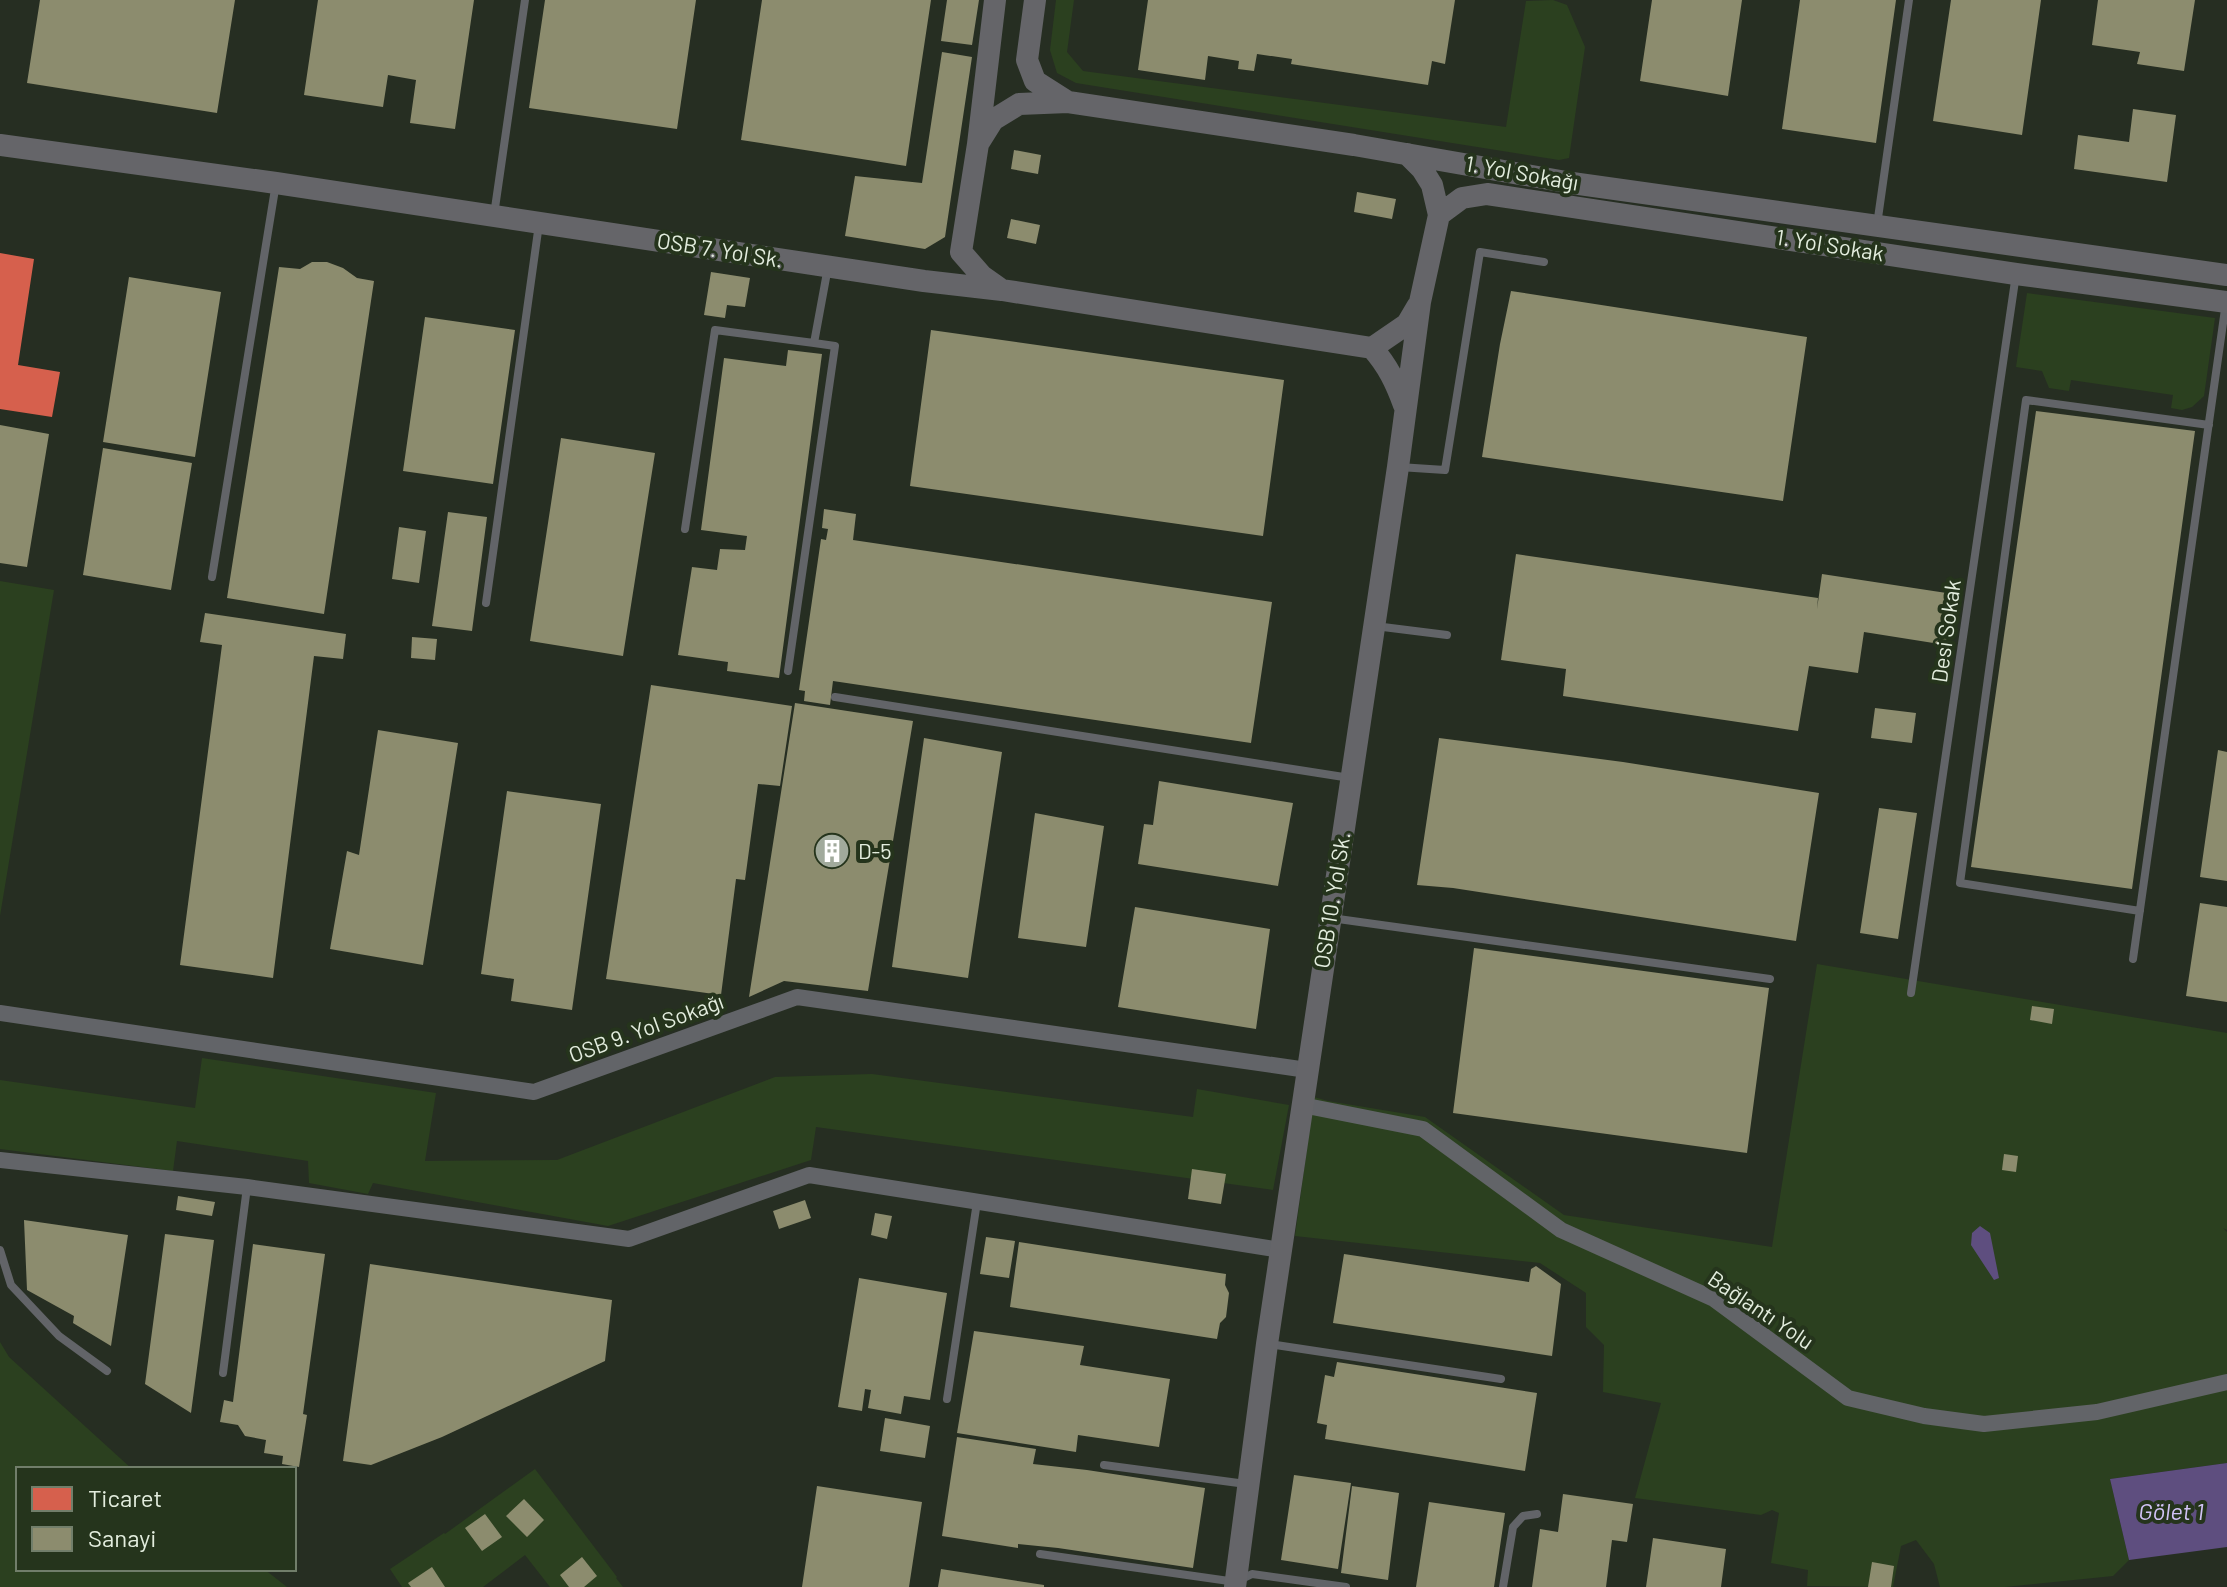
<svg xmlns="http://www.w3.org/2000/svg" width="2227" height="1587" font-family="Barlow,sans-serif">
<rect width="100%" height="100%" fill="#262e22"/>
<path fill="#2b401f" d="M1056,0h18l-7,52 16,19 423,56 20,-126 27,-1 14,5 18,42 -16,111 -10,2 -483,-77 -19,-10 -7,-23z
M2027,293l188,25 -11,78 -12,11 -10,3 -11,-2 2,-13 -102,-15 -2,11 -20,-3 -7,-17 -26,-4z
M0,581l54,9 -54,326z
M1817,964l410,69v197l-4,-2 4,4v231l-117,16 19,81 -16,16 -108,11h-65l-6,-23 -18,-24 -15,6 -8,41 -86,-1 1,-16 -37,-7 8,-50 -7,-3 -11,5 -126,-17 26,-95 -58,-11 1,-47 -18,-18v-34l-46,-30 -245,-27 19,-139 14,4 97,16 139,98 208,32z
M202,1058l234,35 -11,68 132,-1 218,-83 97,-3 321,43 4,-28 92,16 -16,85 -457,-63 -5,33 -203,66 -235,-43 -5,11 -59,-11 -1,-22 -131,-20 -4,30 -173,-22v-69l195,28z
M0,1342l9,15 123,112h-114v100h246l23,18h-287z
M535,1469l82,108 -1,1 7,9h-73l-25,-32 -42,32h-81l-12,-18 54,-36 1,1z"/>
<path fill="#5e4e7f" d="M1980,1226l10,7 9,45 -5,2 -23,-35 1,-12z
M2227,1463v84l-98,13 -19,-81z"/>
<path fill="#d6604d" d="M0,253l34,6 -16,106 42,7 -8,45 -52,-8z"/>
<path fill="#8c8c6e" d="M40,0h195l-18,113 -190,-30z
M318,0h156l-19,129 -45,-6 6,-43 -28,-5 -5,32 -79,-12z
M545,0h151l-19,129 -148,-21z
M762,0h169l-25,166 -165,-26z
M947,0h32l-7,45 -31,-4z
M1148,0h307l-10,64 -13,-3 -4,24 -137,-21 1,-5 -35,-5 -3,17 -16,-2 1,-8 -31,-5 -3,24 -67,-10z
M1652,0h90l-14,96 -88,-15z
M1800,0h96l-20,143 -94,-14z
M1951,0h90l-19,135 -89,-14z
M2098,0h97l-11,71 -47,-7 3,-12 -48,-7z
M942,52l30,5 -27,180 -20,12 -80,-13 10,-60 67,7z
M2133,109l43,6 -9,67 -93,-13 4,-34 51,7z
M1014,150l27,5 -3,19 -27,-5z
M1357,192l39,7 -4,20 -38,-7z
M1011,219l29,6 -4,19 -29,-6z
M312,262h15l16,6 14,10 17,3 -50,333 -97,-16 52,-331 21,2z
M711,272l39,6 -5,29 -18,-2 -2,13 -21,-3z
M129,277l92,15 -26,165 -92,-15z
M1511,291l296,46 -24,164 -301,-44 18,-113z
M425,317l90,13 -22,154 -90,-13z
M931,330l353,50 -21,156 -353,-50z
M788,350l34,4 -43,324 -52,-7 1,-9 -50,-7 14,-88 25,3 3,-21 25,1 2,-14 -46,-6 23,-172 62,8z
M2036,411l159,20 -63,458 -161,-22z
M0,425l49,9 -22,133 -27,-4z
M561,438l94,15 -32,203 -93,-15z
M103,448l89,15 -21,127 -88,-15z
M824,509l32,5 -3,26 419,62 -21,141 -418,-62 -3,24 -26,-4 1,-10 -6,-1 22,-151 5,1 2,-11 -6,-1z
M448,512l39,5 -15,114 -40,-5z
M399,527l27,4 -7,52 -27,-4z
M1516,554l302,44 -1,11 5,-35 131,20 -7,51 -82,-13 -6,41 -49,-7 -11,65 -235,-35 3,-27 -65,-9z
M205,613l141,21 -3,25 -29,-3 -41,322 -93,-13 42,-320 -22,-3z
M412,637l25,2 -2,21 -24,-2z
M651,685l141,21 -12,80 -22,-2 -13,96 -9,-1 -15,116 -115,-16z
M795,703l118,18 -45,270 -84,-10 -35,16z
M1875,708l41,5 -4,30 -41,-5z
M378,730l80,13 -35,222 -93,-16 17,-98 12,4z
M924,738l78,14 -34,226 -76,-11z
M1439,738l184,24 196,31 -23,148 -343,-53 -36,-3z
M2218,750l9,2v129l-27,-4z
M1159,781l134,22 -15,83 -140,-22 6,-40 9,1z
M507,791l94,13 -29,206 -61,-9 3,-22 -33,-5z
M1879,808l38,5 -19,126 -38,-6z
M1035,813l69,13 -18,121 -68,-9z
M2200,903l27,4v95l-41,-6z
M1135,907l135,22 -14,100 -138,-22z
M1474,948l295,40 -22,165 -294,-40z
M2032,1006l22,3 -2,15 -22,-4z
M2004,1154l14,2 -2,16 -14,-2z
M1192,1169l34,5 -5,30 -33,-5z
M178,1196l37,6 -3,14 -36,-6z
M805,1200l6,18 -32,11 -6,-18z
M875,1213l17,3 -5,23 -16,-4z
M24,1220l104,15 -17,111 -38,-23 1,-7 -47,-26z
M165,1234l49,6 -23,173 -46,-29z
M986,1237l29,4 -6,37 -29,-4z
M1019,1242l207,32 -1,11 4,8 -3,24 -6,6 -3,16 -207,-32z
M253,1244l72,10 -22,160 4,1 -8,52 -17,-3 1,-8 -19,-3 2,-13 -21,-4 -7,-11 -18,-3 4,-22 9,2z
M1344,1254l185,28 2,-13 5,-3 25,18 -9,72 -219,-33z
M370,1264l242,36 -7,61 -163,76 -71,28 -28,-4z
M859,1278l88,15 -17,107 -26,-4 -3,18 -33,-6 3,-18 -6,-1 -3,22 -24,-4z
M974,1331l110,15 -4,19 90,14 -11,68 -81,-12 -2,17 -119,-19z
M1337,1362l200,31 -12,78 -200,-32 2,-14 -10,-2 8,-48 9,2z
M885,1418l45,8 -5,32 -45,-7z
M957,1437l79,12 -3,15 54,6 118,18 -12,80 -135,-20 -40,-4v4l-76,-12z
M1294,1475l57,8 -13,86 -57,-9z
M817,1486l105,16 -13,85h-107z
M1352,1486l47,7 -11,87 -47,-7z
M1563,1494l70,10 -6,38 -15,-2 -6,47h-74l8,-58 18,3z
M524,1499l20,21 -17,17 -21,-21z
M1429,1502l76,11 -11,74h-78z
M485,1514l17,23 -20,14 -17,-23z
M1653,1538l73,11 -5,38h-75z
M582,1557l15,19 -13,11h-15l-9,-12z
M1872,1562l22,4 -3,21h-23z
M432,1567l13,20h-34l-3,-4z
M941,1569l103,16v2h-106z"/>
<g fill="none" stroke-linecap="round" stroke-linejoin="round">
<path stroke="#626468" stroke-width="8" d="M494,215l31,-215
M1877,225l32,-225
M1399,467l46,3 35,-218 64,10
M685,529l30,-199 99,13
M212,577l64,-394
M486,603l53,-379
M1375,626l72,9
M788,671l47,-325 -21,-3 14,-76
M835,697l515,81
M2140,911l-180,-28 66,-483 183,25
M1331,918l439,61
M2133,959l93,-657
M1911,993l105,-719
M0,1250l11,35 48,51 48,35
M1269,1344l232,35
M223,1373l24,-186
M947,1399l30,-197
M1104,1465l142,19
M1040,1554l196,28 16,-8 94,13
M1503,1587l10,-60 10,-11 14,-2"/>
<path stroke="#626468" stroke-width="16" d="M0,1013l534,79 263,-95 510,73
M1302,1105l121,24 138,101 153,69 134,99 76,18 60,8 113,-12 130,-30
M0,1160l247,27 382,52 180,-64 472,75"/>
<path stroke="#656569" stroke-width="22" d="M995,0l-17,144 -17,108 21,24 17,12
M1035,0l-8,60 8,21 33,21
M978,144l15,-24 26,-16 49,-2 286,43 218,38 655,92
M0,145l276,38 648,98 78,9 370,58 35,-24 10,-17
M1439,215l23,-17 25,-4 529,80 211,28
M1372,348c16,18 24,35 32,57
M1235,1587l32,-243 131,-877 22,-165 19,-87 -7,-30 -10,-16 -15,-15"/>
</g>
<defs>
<symbol id="building-disc" viewBox="-11 -11 22 22"><circle r="9.5" fill="#a1aa9c" stroke="#25341c"/><path d="M-4-6H4V6H1V3H-1V6H-4ZM-2.5-4.3h1.7v1.8h-1.7ZM.8-4.3h1.7v1.8H.8ZM-2.5-1h1.7V.8h-1.7ZM.8-1h1.7V.8H.8Z" fill="#fff"/></symbol>
</defs>
<g fill-rule="evenodd">
<use href="#building-disc" x="812" y="831" width="40" height="40"/>
</g>
<g text-anchor="middle" stroke-width="8" stroke-linejoin="round" paint-order="stroke">
<g font-size="22" fill="#e3edde" stroke="#25341c">
<text transform="translate(1522 173) rotate(10)" y="8">1. Yol Sokağı</text>
<text transform="translate(1830 245) rotate(9)" y="8">1. Yol Sokak</text>
<text transform="translate(720 250) rotate(9)" y="8">OSB 7. Yol Sk.</text>
<text transform="translate(1946 631) rotate(-82)" y="8">Desi Sokak</text>
<text transform="translate(1332 900) rotate(-81)" y="8">OSB 10. Yol Sk.</text>
<text transform="translate(646 1028) rotate(-20)" y="8">OSB 9. Yol Sokağı</text>
<text transform="translate(1761 1310) rotate(34)" y="8">Bağlantı Yolu</text>
</g>
<g font-size="22" fill="#e3edde" stroke="#25341c" text-anchor="start">
<text x="858" y="859">D-5</text>
</g>
<g font-size="24" font-style="italic" fill="#d1c3f5" stroke="#25341c">
<text x="2171" y="1520">Gölet 1</text>
</g>
</g>
<rect x="16" y="1467" width="280" height="104" fill="#25341c" stroke="#717e6a" stroke-width="2"/>
<rect x="32" y="1487" width="40" height="24" fill="#d6604d" stroke="#717e6a" stroke-width="2"/>
<text x="88" y="1507" font-size="24" fill="#e3edde">Ticaret</text>
<rect x="32" y="1527" width="40" height="24" fill="#8c8c6e" stroke="#717e6a" stroke-width="2"/>
<text x="88" y="1547" font-size="24" fill="#e3edde">Sanayi</text>
</svg>
